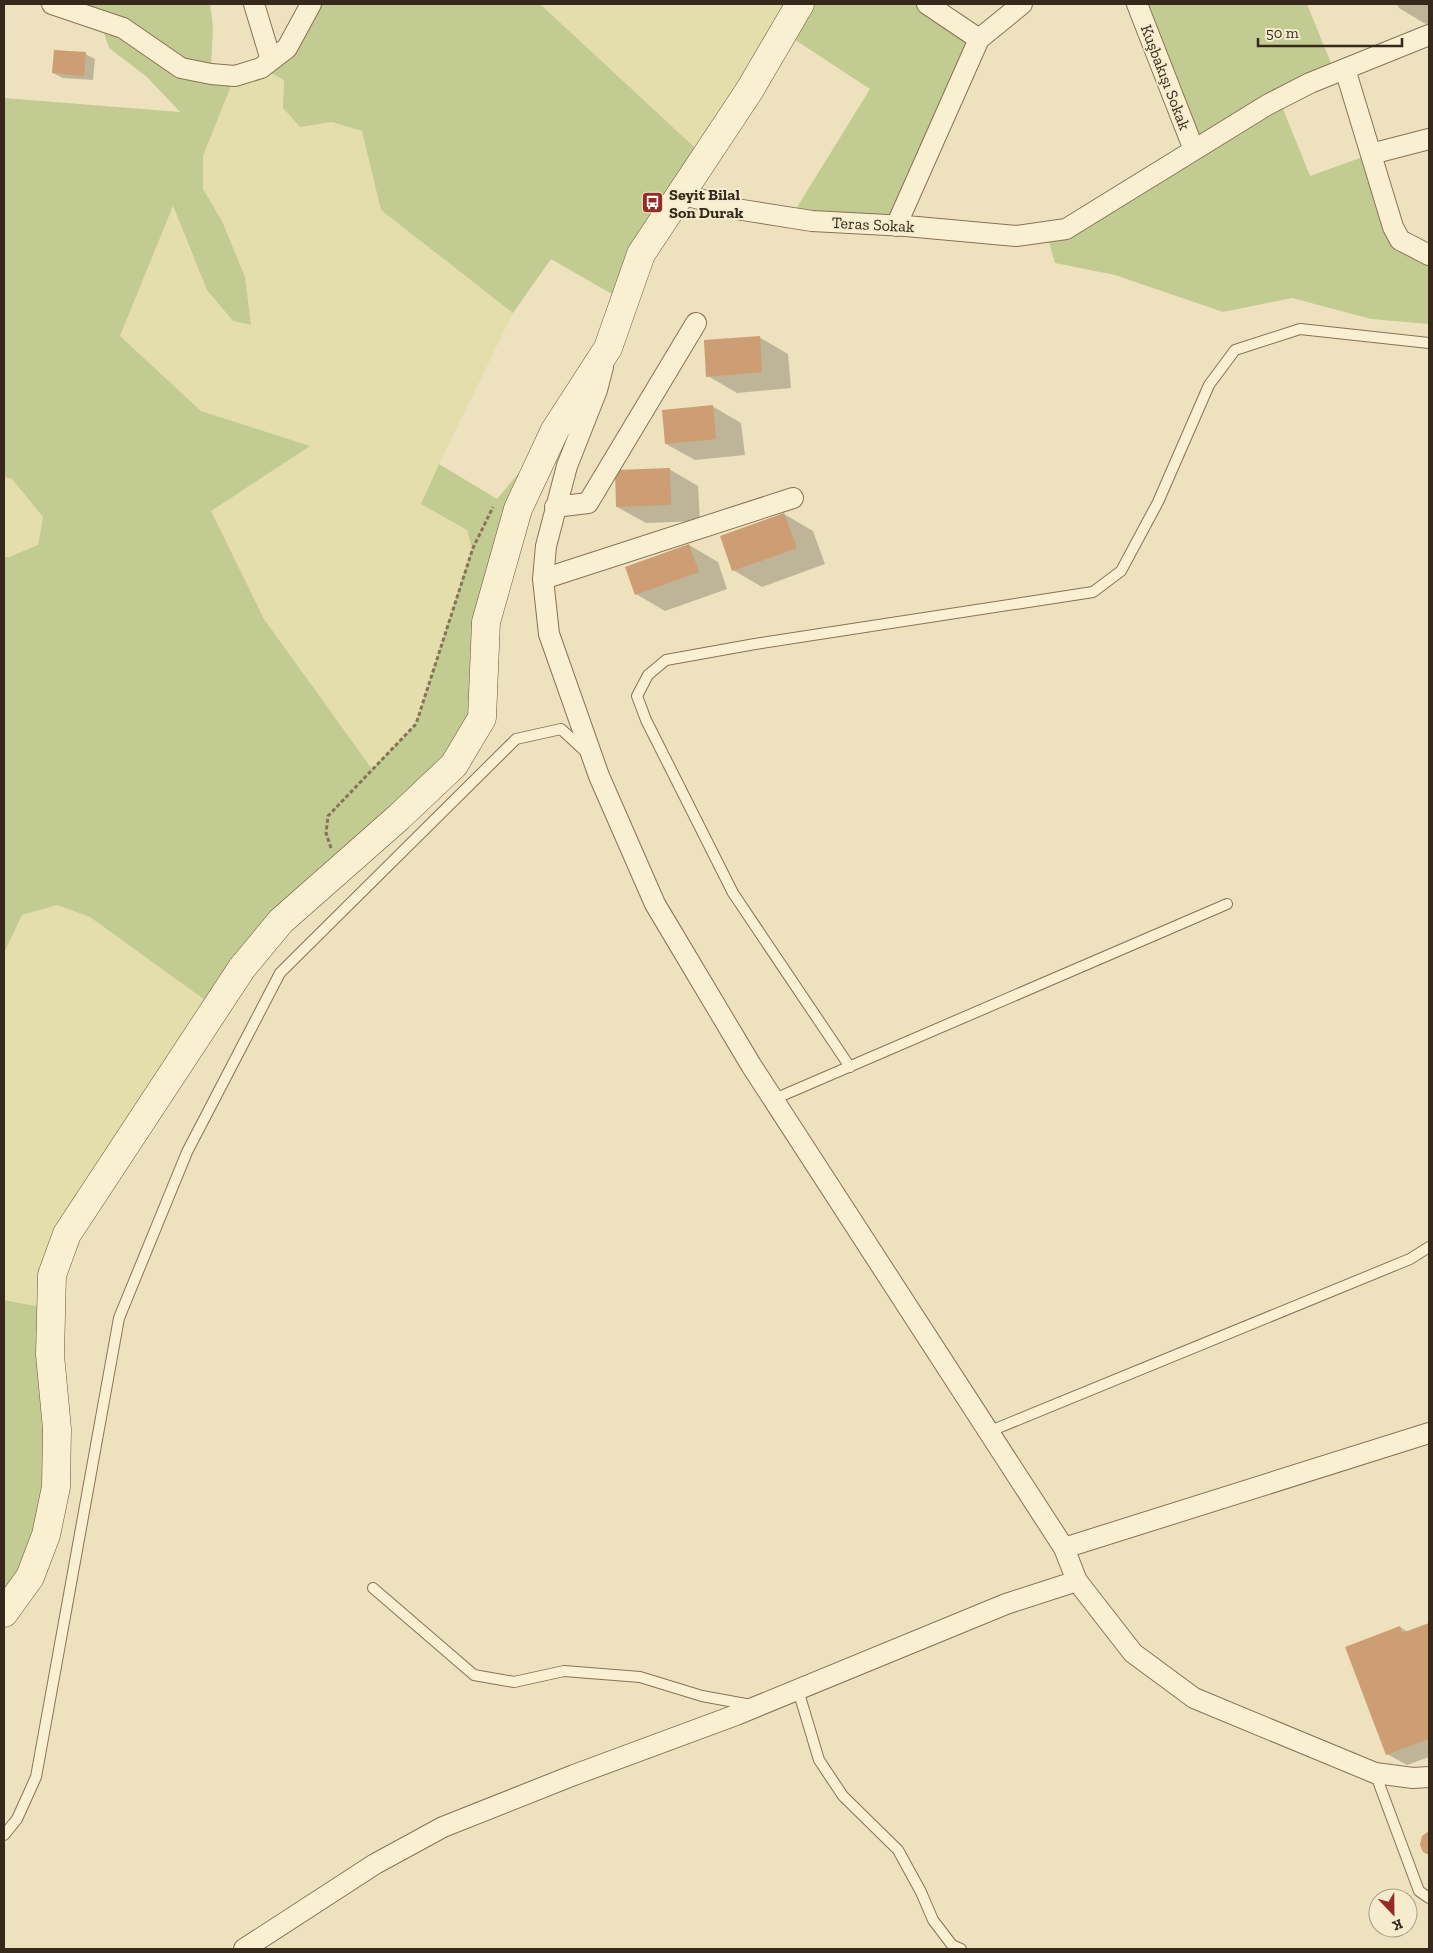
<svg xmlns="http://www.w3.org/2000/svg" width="1433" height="1953" font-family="'Zilla Slab',serif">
<rect width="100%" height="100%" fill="#eee2be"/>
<path fill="#e4ddac" d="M540,4h260l-95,153z
M261,68l23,12 -1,28 17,19 32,-5 30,9 20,79 131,103 -74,151 -18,40 46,26 6,18 -57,176 -44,45 -108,-150 -54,-109 99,-64 -108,-35 -81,-75 53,-130 16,43 44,72 18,4 -29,-104 -19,-32v-33l32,-80z
M4,477l8,2 31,38 -5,28 -29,12h-5z
M57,905l33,12 126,91 -149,226 -16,75 -47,-9v-347l18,-38z"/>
<path fill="#c2cc92" d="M52,4h158l3,22 -2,47 24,3 -32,80v33l19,32 23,56 6,48 -18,-4 -26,-31 -34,-84 -53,130 81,75 109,35 -99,65 53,108 108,150 44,-45 56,-176 -5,-18 -46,-26 18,-40 58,35 58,-69 -37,79 -36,209 -83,99 -183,191 -126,-91 -33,-12 -35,10 -18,38v-396h5l29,-12 5,-28 -31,-38 -8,-2v-379l176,14 -33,-35 -38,-29 -9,-28z
M311,4h229l165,153 -81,144 -73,-42 -38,54 -132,-103 -19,-79 -30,-9 -32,5 -17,-19 1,-28 -23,-12z
M800,4h127l52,35 -83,187 -105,-9 79,-128 -87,-57z
M1137,4h170l28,69 -56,26 31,77 61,-22 22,73 36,26v71l-58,-5 -79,-21 -69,14 -108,-37 -60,-12 -9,-31 148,-82z
M4,1300l47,9 5,178 -52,126z"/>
<path fill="#0003" d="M1397,4h32v22l-30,-18z
M85,54l10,5 -2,21 -30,-2 -10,-5z
M759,337l29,17 3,34 -54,5 -29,-17z
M712,406l29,17 4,32 -50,5 -29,-16z
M669,469l29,17 2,35 -54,2 -29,-16z
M784,514l29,17 12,33 -63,23 -29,-17z
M689,545l29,17 9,27 -62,22 -29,-17z
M1429,1624v133l-22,8 -20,-11 13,-127 8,5z"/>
<path fill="#cd9d73" d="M54,50l32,2 -2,24 -32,-3z
M760,336l2,36 -56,5 -2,-37z
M713,405l3,34 -51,5 -3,-34z
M670,468l1,37 -55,2 -1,-37z
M784,513l13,35 -65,23 -12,-35z
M689,544l10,28 -64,23 -10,-28z
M1429,1623v116l-43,16 -41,-108 55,-21 2,7z
M1429,1831v24l-6,-3 -3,-7 2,-9z"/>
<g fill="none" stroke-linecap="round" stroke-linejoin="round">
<defs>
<path id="lane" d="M850,1067l-117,-174 -87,-173 -9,-24 11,-21 18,-15 89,-16 338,-52 28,-21 37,-69 51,-117 26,-35 65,-21 129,14
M772,1100l455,-196
M988,1432l422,-173 19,-12
M373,1588l101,87 40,7 50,-11 76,6 62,19 49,9
M798,1690l21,70 24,36 55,54 23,42 12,28 19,25 9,4
M1375,1773l44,118 10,7
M4,1835l13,-16 19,-42 83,-459 68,-166 93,-179 236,-234 45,-10 25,23"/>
<path id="street" d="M52,4l71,24 58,40 30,6 24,2 26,-8 26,-20 24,-44
M254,4l17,56
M927,4l52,35
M1137,4l57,146
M1345,69l48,158 7,13 29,15
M1371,154l58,-15
M681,194l55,15 76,12 94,5 110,10 50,-7 201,-124 43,-22 119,-48
M896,226l83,-187 43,-35
M603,367l-6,23 -30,76 -21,80 -3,33 6,55 50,142 56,128 96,161 313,483 13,33 56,72 61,45 181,75 38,5 16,-1
M555,507l33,-4 108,-180
M543,579l250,-81
M1064,1548l365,-115
M244,1949l131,-85 68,-37 131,-52 162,-60 270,-111 71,-23"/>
<path id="secondary" d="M4,1613l26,-36 16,-42 10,-48 1,-58 -7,-74 2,-80 15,-41 175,-266 39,-47 118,-104 55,-52 28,-47 4,-96 32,-113 37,-79 53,-82 33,-94 108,-163 51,-87"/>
</defs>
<use href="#lane" stroke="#877257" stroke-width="12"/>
<use href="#street" stroke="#877257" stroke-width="22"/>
<use href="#secondary" stroke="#68533a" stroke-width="29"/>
<path stroke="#877257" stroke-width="3" stroke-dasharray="4 2.5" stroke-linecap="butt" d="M331,848l-5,-15 2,-17 88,-92 57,-176 20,-41"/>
<use href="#lane" stroke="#f9efd1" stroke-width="10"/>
<use href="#street" stroke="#f9efd1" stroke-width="20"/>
<use href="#secondary" stroke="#f9efd1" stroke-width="28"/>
</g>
<defs>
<symbol id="bus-square" viewBox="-11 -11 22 22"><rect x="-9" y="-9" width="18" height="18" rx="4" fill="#962b26" stroke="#f5ecce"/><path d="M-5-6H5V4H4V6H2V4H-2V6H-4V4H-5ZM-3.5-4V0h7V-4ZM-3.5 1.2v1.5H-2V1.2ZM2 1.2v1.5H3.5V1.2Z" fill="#fff"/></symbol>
</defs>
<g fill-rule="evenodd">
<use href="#bus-square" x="640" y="190" width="25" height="25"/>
</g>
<g text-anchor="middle" stroke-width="4" stroke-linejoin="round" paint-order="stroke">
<g font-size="16" fill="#36291c" stroke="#f5ecce">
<text transform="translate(1166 77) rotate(69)" y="6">Kuşbakışı Sokak</text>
<text transform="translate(873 224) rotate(3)" y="6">Teras Sokak</text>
</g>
<g font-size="16" font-weight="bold" fill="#36291c" stroke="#f5ecce" text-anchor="start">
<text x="669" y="200">Seyit Bilal<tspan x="669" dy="18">Son Durak</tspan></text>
</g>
</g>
<rect width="1433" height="1953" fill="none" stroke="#36291c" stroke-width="10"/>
<g transform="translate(1393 1913) rotate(158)"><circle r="24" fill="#f5ecce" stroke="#a99e87"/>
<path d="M0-4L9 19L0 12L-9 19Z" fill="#962b26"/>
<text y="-8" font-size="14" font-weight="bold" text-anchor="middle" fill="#36291c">K</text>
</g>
<path d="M1258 38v8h144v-8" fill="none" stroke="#36291c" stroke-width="2.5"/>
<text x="1266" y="38" font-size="15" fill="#36291c" stroke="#f5ecce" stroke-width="4" paint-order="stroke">50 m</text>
</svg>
